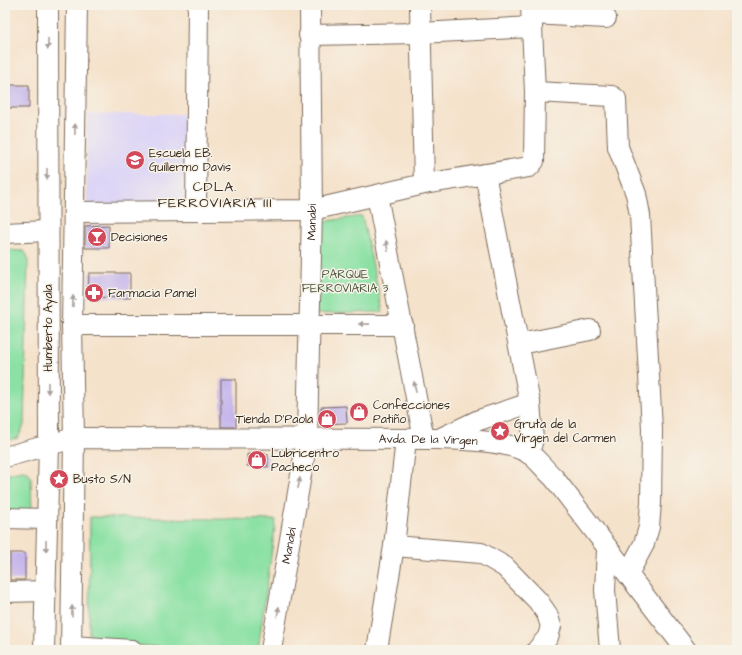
<svg xmlns="http://www.w3.org/2000/svg" width="742" height="655" font-family="'Architects Daughter',sans-serif">
<rect width="100%" height="100%" fill="#f7f3e8"/>
<filter id="ink" filterUnits="userSpaceOnUse"><feTurbulence type="fractalNoise" baseFrequency=".025" numOctaves="2"/><feDisplacementMap in="SourceGraphic" scale="8" xChannelSelector="R" yChannelSelector="G"/><feConvolveMatrix kernelMatrix="1 2 1 2 8 2 1 2 1" color-interpolation-filters="sRGB"/></filter>
<filter id="wash" filterUnits="userSpaceOnUse"><feTurbulence type="fractalNoise" baseFrequency=".012" numOctaves="4" result="noise"/><feDisplacementMap in="SourceGraphic" scale="16" xChannelSelector="R" yChannelSelector="G"/><feGaussianBlur stdDeviation="0.9" result="paint"/><feColorMatrix in="noise" values="0 0 0 0 0 0 0 0 0 0 0 0 0 0 0 0 0 1.4 0 .05"/><feComposite in="paint" operator="in"/></filter>
<g filter="url(#wash)">
<rect width="100%" height="100%" fill="#f5e2cb"/>
<path fill="#ddd5f6" d="M87,114h97v92h-97z"/>
<path fill="#8be1a4" stroke="#638661" d="M362,216l21,96 -67,2 -2,-91z
M5,250l19,1 3,4 1,5 -4,165 -6,13 -13,3z
M21,471l7,1 3,5 1,39h-27v-41z
M90,517l186,3 -18,130h-38l-131,-7z"/>
<g id="blocks">
<path fill="#c3b3eb" d="M5,85h24v23h-24z
M109,225v23h-24v-22z
M89,273h41v25l-42,-1z
M221,379h15v48h-15z
M346,406l1,17 -25,1 -1,-17z
M247,454h21v13l-21,-1z
M10,553h15v27h-15z"/>
</g>
</g>
<g filter="url(#ink)">
<use href="#blocks" fill-opacity="0" stroke="#7c6a5b" stroke-width="1"/>
<g fill="none" stroke-linecap="round" stroke-linejoin="round">
<defs>
<g id="minor">
<path d="M420,5l4,179"/>
<path d="M532,14l74,4"/>
<path d="M309,35l111,-2 112,-6"/>
<path d="M535,92l77,4 4,3 2,48 18,47 4,21 12,214 -1,74 -2,24 -5,17 -16,30"/>
<path d="M485,174l45,229 3,36 -4,15"/>
<path d="M377,195l47,244"/>
<path d="M196,211l2,-206"/>
<path d="M74,212l238,-2 112,-26 105,-17 5,-6 1,-69 -4,-87"/>
<path d="M5,233l42,-2"/>
<path d="M72,325h331"/>
<path d="M520,344l70,-14"/>
<path d="M441,438l38,-18 51,-17"/>
<path id="s1" d="M5,457l69,-19 364,1c25,1 71,1 92,15 8,6 16,17 24,24l132,172"/>
<path d="M5,518l42,1"/>
<path d="M394,546l87,7 24,14 33,34 9,13 4,12 -3,11 -11,13"/>
<path d="M607,550l-2,40 5,60"/>
<path d="M5,592l41,-1"/>
<path d="M72,646l60,4"/>
<path d="M44,650l5,-206 -1,-439"/>
<path d="M71,650l3,-212 -2,-113 5,-320"/>
<path id="s2" d="M271,650l36,-210 5,-230 -2,-205"/>
<path d="M377,650l17,-104 12,-107"/>
</g>
</defs>
<use href="#minor" stroke="#7c6a5b" stroke-width="22"/>
<use href="#minor" stroke="#fff" stroke-width="20"/>
</g>
<defs><path id="oneway-solid" d="M-6-.8H1V-3.2L6.5 0L1 3.2V.8H-6Z"/></defs>
<g fill="#a79f9a">
<use href="#oneway-solid" transform="translate(48 44) rotate(90)"/>
<use href="#oneway-solid" transform="translate(75 129) rotate(-89)"/>
<use href="#oneway-solid" transform="translate(47 174) rotate(90)"/>
<use href="#oneway-solid" transform="translate(387 246) rotate(-101)"/>
<use href="#oneway-solid" transform="translate(73 301) rotate(-89)"/>
<use href="#oneway-solid" transform="translate(364 324) rotate(-179)"/>
<use href="#oneway-solid" transform="translate(415 387) rotate(-101)"/>
<use href="#oneway-solid" transform="translate(48 388) rotate(90)"/>
<use href="#oneway-solid" transform="translate(299 483) rotate(-80)"/>
<use href="#oneway-solid" transform="translate(46 546) rotate(90)"/>
<use href="#oneway-solid" transform="translate(72 611) rotate(-89)"/>
<use href="#oneway-solid" transform="translate(278 612) rotate(-80)"/>
</g>
</g>
<defs>
<symbol id="school-disc" viewBox="-11 -11 22 22"><circle r="9.5" fill="#d1495b" stroke="#f7f3e8"/><path d="M0-5L7-2L0 1L-7-2ZM-4 1L0 2.5L4 1V4Q0 6-4 4Z" fill="#fff"/></symbol>
<symbol id="bar-disc" viewBox="-11 -11 22 22"><circle r="9.5" fill="#d1495b" stroke="#f7f3e8"/><path d="M-6-5H6L.8 .8V4.5H3.5V6h-7V4.5H-.8V.8Z" fill="#fff"/></symbol>
<symbol id="pharmacy-disc" viewBox="-11 -11 22 22"><circle r="9.5" fill="#d1495b" stroke="#f7f3e8"/><path d="M-2-6h4v4h4v4h-4v4h-4v-4h-4v-4h4Z" fill="#fff"/></symbol>
<symbol id="shop-disc" viewBox="-11 -11 22 22"><circle r="9.5" fill="#d1495b" stroke="#f7f3e8"/><path d="M-5-2.5h2.3a2.7 3.5 0 0 1 5.4 0H5L5.5 6h-11ZM-1.5-2.5h3a1.5 2.3 0 0 0-3 0Z" fill="#fff"/></symbol>
<symbol id="sight-disc" viewBox="-11 -11 22 22"><circle r="9.5" fill="#d1495b" stroke="#f7f3e8"/><path d="M0-6L1.8-2.2L6-1.7L2.9 1.2L3.7 5.4L0 3.3L-3.7 5.4L-2.9 1.2L-6-1.7L-1.8-2.2Z" fill="#fff"/></symbol>
</defs>
<g fill-rule="evenodd">
<use href="#school-disc" x="124" y="149" width="22" height="22"/>
<use href="#bar-disc" x="86" y="226" width="22" height="22"/>
<use href="#pharmacy-disc" x="83" y="282" width="22" height="22"/>
<use href="#shop-disc" x="348" y="401" width="22" height="22"/>
<use href="#shop-disc" x="316" y="408" width="22" height="22"/>
<use href="#sight-disc" x="489" y="420" width="22" height="22"/>
<use href="#shop-disc" x="246" y="449" width="22" height="22"/>
<use href="#sight-disc" x="48" y="468" width="22" height="22"/>
</g>
<g text-anchor="middle" stroke-width="3" stroke-linejoin="round" paint-order="stroke">
<g font-size="12" fill="#3b2a1e" stroke="#f7f3e8" text-anchor="start">
<text x="149" y="157">Escuela EB.<tspan x="149" dy="14">Guillermo Davis</tspan></text>
<text x="111" y="241">Decisiones</text>
<text x="108" y="297">Farmacia Pamel</text>
<text x="373" y="409">Confecciones<tspan x="373" dy="14">Patiño</tspan></text>
<text x="313" y="423" text-anchor="end">Tienda D'Paola</text>
<text x="514" y="428">Gruta de la<tspan x="514" dy="14">Virgen del Carmen</tspan></text>
<text x="271" y="457">Lubricentro<tspan x="271" dy="14">Pacheco</tspan></text>
<text x="73" y="483">Busto S/N</text>
</g>
<g font-size="12" fill="#3b2a1e" stroke="#f7f3e8">
<text dy="4" stroke="none"><textPath href="#s2" startOffset="431">Manabi</textPath></text>
<text transform="translate(48 328) rotate(-90)" y="4">Humberto Ayala</text>
<text dy="4" stroke="none"><textPath href="#s1" startOffset="426">Avda. De la Virgen</textPath></text>
<text dy="4" stroke="none"><textPath href="#s2" startOffset="106">Manabí</textPath></text>
</g>
<g font-size="12" fill="#4f5840" stroke="#f7f3e8">
<text x="345" y="278">PARQUE<tspan x="345" dy="14">FERROVIARIA 3</tspan></text>
</g>
<g font-size="14" letter-spacing="1" fill="#3b2a1e" stroke="#f7f3e8">
<text x="215" y="191">CDLA.<tspan x="215" dy="16">FERROVIARIA III</tspan></text>
</g>
</g>
<rect width="742" height="655" fill="none" stroke="#f7f3e8" stroke-width="20"/>
</svg>
